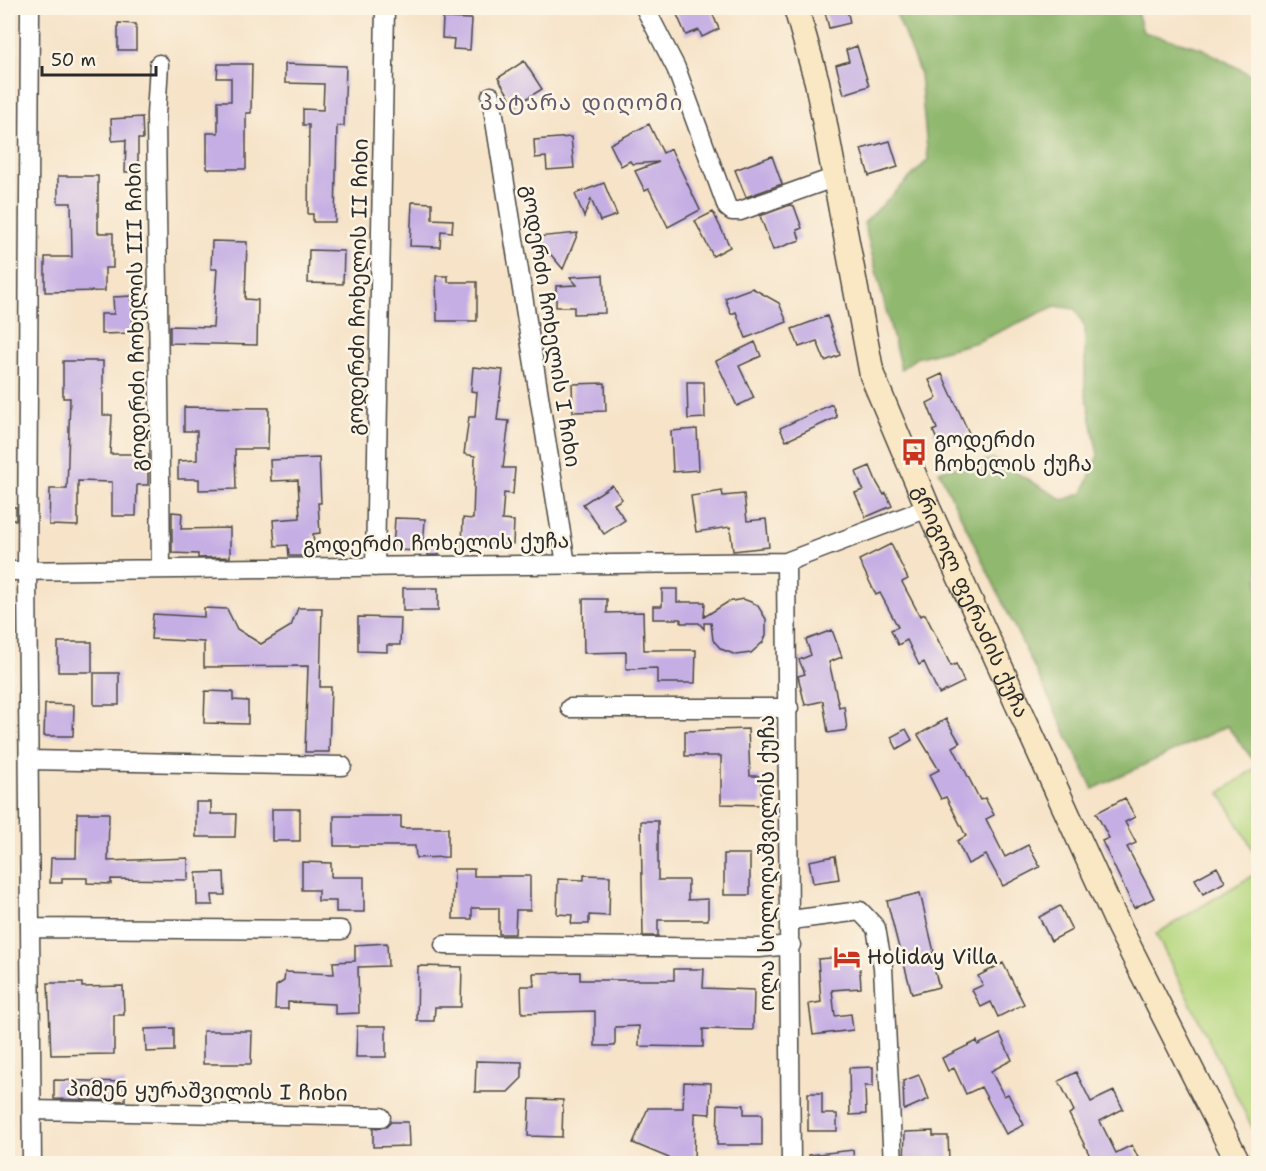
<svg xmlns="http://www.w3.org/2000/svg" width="1266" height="1171" font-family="'Shantell Sans','Noto Sans Georgian',sans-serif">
<rect width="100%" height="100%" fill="#fcf5e5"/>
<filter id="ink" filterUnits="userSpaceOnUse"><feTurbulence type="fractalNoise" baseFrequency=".0167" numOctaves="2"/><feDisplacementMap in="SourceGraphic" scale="12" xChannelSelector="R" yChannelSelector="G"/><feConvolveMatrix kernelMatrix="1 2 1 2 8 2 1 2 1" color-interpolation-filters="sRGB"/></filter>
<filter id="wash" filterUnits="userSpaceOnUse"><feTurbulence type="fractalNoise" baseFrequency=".008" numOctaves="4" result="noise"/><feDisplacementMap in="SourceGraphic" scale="24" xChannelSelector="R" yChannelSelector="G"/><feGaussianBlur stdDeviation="1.35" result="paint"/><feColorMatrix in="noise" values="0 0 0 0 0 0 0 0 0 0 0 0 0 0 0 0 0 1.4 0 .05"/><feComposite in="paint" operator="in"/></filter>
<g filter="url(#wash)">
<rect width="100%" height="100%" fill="#f6e3c8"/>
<path fill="#b5d77f" stroke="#708155" stroke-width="1.5" d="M1258,766v92l-38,-65z
M1258,872v267l-102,-205z"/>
<path fill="#90b86e" stroke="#5e724c" stroke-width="1.5" d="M894,8h242l7,24 58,16 57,31v687l-31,-40 -134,63 -154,-318 54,-12 70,41 20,-7 15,-38 -13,-65v-63l-10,-18 -20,-3 -78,36 -61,16 -15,11 -37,-146 64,-63 -8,-86z"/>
<g id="blocks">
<path fill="#c5aee4" d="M674,8h36l9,21 -17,8 -3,-7 -13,5z
M824,8h23l3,15 -21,5z
M443,18l29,1 -2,31 -17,-1 1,-10 -12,-1z
M118,23l18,1v26h-18z
M857,46l12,40 -25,8 -8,-29 13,-4 -3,-11z
M524,61l18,28 -27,17 -17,-28z
M218,64h34l-1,49h-5v56h-39v-36h11v-32h13v-23h-14z
M285,64l61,2 -2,60h-7l-2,96h-22v-8h-5l1,-89h-6v-16l20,1 1,-26 -39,-1z
M142,117l1,22h-5v33h-13l1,-32 -14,1 -1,-22z
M649,124l14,29 8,-4 29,61 -32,17 -19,-38 -4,2 -10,-20 24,-9 -27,2 -2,-3 -9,5 -11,-22z
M571,137l3,31 -27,2 -1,-13 -11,1 -1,-18z
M890,141l8,26 -29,9 -8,-27z
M772,156l10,28 -36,13 -11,-27z
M58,176h40v57h15v35h-8v23l-60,1v-35h27l-1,-54h-13z
M604,183l13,32 -17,6 -9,-22 -7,18 -9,-23z
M412,202l20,1v16l21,1 -1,12 -11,-1 -1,16 -30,-1z
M790,205l4,1 8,22 -5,2 3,10 -27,10 -13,-34z
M713,212l17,35 -17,9 -18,-35z
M578,233l-15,36 -27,-32z
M212,241l35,1 -2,57 13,1 -1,45 -87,-2v-17l43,1 4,-58h-6z
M309,250l35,1 -1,33 -35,-1z
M603,275l2,38 -31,1v-7h-18v-21l21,-1 -7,-8z
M436,276h12v6h29v39h-40z
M752,288l27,15 8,19 -41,16 -10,-26 -5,2 -6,-16z
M132,296l1,37 -32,1v-20h13l-1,-17z
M827,316l13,39 -15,6 -8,-20 -18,6 -7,-18z
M755,342l6,14 -22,10 15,32 -17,8 -21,-45z
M63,361h40v54h9l-2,39h38v31h-11l-1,31h-24v-34l-34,-1v45l-29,-1 1,-36h17l3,-91h-7z
M473,367l30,3 -6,50 12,1 -6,47h12l-2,26 -9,-1 -2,27 12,1 -1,23 -36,-2v5h-15l1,-29 10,1 2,-63 -11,-2 5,-37h6l2,-25 -6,-1z
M942,374l27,59 -29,13 -7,-15 4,-2 -10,-26 10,-5 -8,-18z
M687,382h17l1,36 -17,1z
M605,383l1,28 -33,1 -1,-28z
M832,404l5,13 -51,24 -6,-13z
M184,407l85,1 -1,41h-33l1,40 -37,1v-11h-21v-18l19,-1v-29h-13z
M697,429l2,41 -26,2 -2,-41z
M319,458l2,45h-3l2,30 -7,1 2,22h-26l-1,-11 -13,1 -2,-26 27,-2 -2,-38 -27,1 -1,-21z
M870,466l7,17 7,12 2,-2 6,13 -26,11 -11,-24 8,-3 -7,-18z
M612,485l10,14 -8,5 11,16 -21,14 -21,-30z
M722,491l1,5 21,-2 3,27 19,-2 3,28 -36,4 -3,-24 -34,5 -5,-36z
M8,507h8v13h-8z
M172,512l10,1 -1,16 49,-1v29l-32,1v-4l-26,-1z
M395,518l30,1 -2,32 -30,-1z
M428,541l12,1 -1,13h-11z
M891,544l17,35 -6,3 18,34 5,-2 26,52 5,-2 8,18 -25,12 -15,-32 -5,3 -12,-25 -9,5 -7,-15 7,-3 -18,-34 -4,2 -17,-35z
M403,588h35v23h-35z
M662,589h15v13h28l-1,15 24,-15 15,-3 8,3 7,4 8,13v16l-3,7 -12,11 -15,2 -15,-6 -8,-9 -2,-17h-7v6l-5,-6h-18v-4h-28v-13h9z
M583,599h24v14l36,-1 1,38h52l-1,33h-38v-15l-31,1v-17l-42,1z
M204,608l23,1 10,20 24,15 30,-18 7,-18h24l-2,79h11l-2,65h-24l3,-86 -104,1v-25l-53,-3 2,-25 51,3z
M358,617l43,1 -1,27h-13v7l-29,-1z
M832,630l10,27 -13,5 10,45 5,-1 3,24 -19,3 -5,-32 -18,4 -7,-29 7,-2 -6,-14 12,-5 -5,-15z
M58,642h34v30h-34z
M94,673h25v32h-25z
M205,691l28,1v8l15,1v23l-44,-1z
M45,704l29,1 -1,31h-29z
M946,719l14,24 -7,4 27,53 5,-2 9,17 -8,4 19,38 23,-12 12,22 -37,19 -17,-31 -18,9 -11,-23 9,-5 -20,-39 -5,2 -12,-24 10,-5 -21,-35z
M748,729l2,47h11v29l-40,-1v-48h-36v-25z
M906,729l6,11 -15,9 -6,-12z
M1125,798l10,19 -10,5 11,21 -9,4 27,51 -20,10 -32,-67 7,-3 -13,-25z
M196,802h15v12h25l-1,23h-39z
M272,809h28v32h-28z
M77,813h32l-1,48 80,-3v22l-77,-1v5l-24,-1v-5h-25v5h-12l1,-25h25z
M334,816h67v12h47v29l-32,1 -1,-12h-81z
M641,821h17v59h30v20l20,-1v21h-50v16h-15z
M724,854h26v41h-26z
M835,856l4,23 -26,4 -4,-22z
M302,862l29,1v14h33v35h-28v-11h-18v-11h-16z
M1217,867l8,15 -22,12 -8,-15z
M454,869h20v7h56v34h-14l-1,24h-16v-26h-27v11h-19z
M224,872l1,23h-13l1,10h-16l-1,-32z
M584,875l26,1 -1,40 -20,-1v9h-18l1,-9 -15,-1 1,-35 26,1z
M920,893l14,59 -4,1 9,34 -27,7 -9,-34 -4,2 -3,-13 3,-1 -12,-47z
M1060,906l12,24 -21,11 -12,-24z
M387,943l1,23 -30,1 1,46 -24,1v-10l-47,-2v7h-13l1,-23 8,-5 1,-9 49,2 -1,-12 22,-1v-16z
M859,956l2,32 -29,2 3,26 16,-2 2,16 -40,5 -4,-31 12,-2 -3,-43z
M1003,963l21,41 -26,13 -7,-15 -10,5 -9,-17 11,-5 -5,-9z
M418,966l44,1 -1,40h-26l-1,14h-17z
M674,969h30l-1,19 51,2 -1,40 -50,-1v18l-64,-1v-20l-24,1v19h-20v-35l-73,2 -1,-27h13l-1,-13 47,-1v8h94z
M48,983h34v4l41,-1 1,29h-10v39l-63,1z
M357,1026h29v31h-30z
M174,1028v23l-28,1 -1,-23z
M203,1031h49l-1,33h-48z
M1000,1034l12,26 -21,11 13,25 4,-2 16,31 -18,9 -25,-47 -15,7 -12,-26 -6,3 -6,-13 35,-17 1,4z
M476,1061l46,1v16l-14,14h-33z
M873,1067v19h-8l1,28 -16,1 -1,-47z
M1076,1072l15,30 23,-11 9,18 -23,12 16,32 16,-8 9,19h-47l-25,-50 5,-3 -15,-30z
M919,1075l10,24 -25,11 -1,-29z
M54,1080l71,2v19l-71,-2z
M684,1082l27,1 -1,31 -15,-1 -1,51h-25v-6l-36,-15 15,-35h35z
M808,1093h14v21h15v17h-29z
M530,1099l33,1 -1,37 -34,-1z
M718,1104l26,1v9h18v31h-45z
M391,1122h17l1,24 -36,1v-19l13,-1z
M933,1131v5h15l1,24 -45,4 1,-32z
M853,1150l1,14h-44l-1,-9z"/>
</g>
</g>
<g filter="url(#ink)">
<use href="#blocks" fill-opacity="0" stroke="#494743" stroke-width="1.5"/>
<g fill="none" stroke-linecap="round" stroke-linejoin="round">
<defs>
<path id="street" d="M30,8l-3,563 5,593
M645,8l31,60 51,139 5,4h8l93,-33
M159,64l-3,51 5,454
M491,96l75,468
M786,562l5,602
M375,567l10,-559
M8,571l778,-9 142,-54
M570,708h219
M29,760l313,6
M791,920l69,-9 16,17 7,39 10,197
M31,928l310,2
M444,945l315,3 32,-3
M32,1110l349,7"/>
<g id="secondary">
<path id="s1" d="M796,8l21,74 55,293 56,133 191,419 120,237"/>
</g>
</defs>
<use href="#street" stroke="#494743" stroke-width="21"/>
<use href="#secondary" stroke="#494743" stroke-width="27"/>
<use href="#street" stroke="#fff" stroke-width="18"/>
<use href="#secondary" stroke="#fae7c3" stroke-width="24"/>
</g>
</g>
<defs>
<symbol id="bus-bare" viewBox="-9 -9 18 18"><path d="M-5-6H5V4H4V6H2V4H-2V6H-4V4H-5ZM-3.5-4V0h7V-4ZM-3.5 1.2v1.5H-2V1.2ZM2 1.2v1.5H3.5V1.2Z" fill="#c8321e" stroke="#fcf5e5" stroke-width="2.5" paint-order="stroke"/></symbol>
<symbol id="hotel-bare" viewBox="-9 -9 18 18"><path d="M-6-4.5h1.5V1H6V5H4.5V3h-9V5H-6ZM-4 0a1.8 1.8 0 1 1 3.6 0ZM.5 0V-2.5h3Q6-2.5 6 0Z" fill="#c8321e" stroke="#fcf5e5" stroke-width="2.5" paint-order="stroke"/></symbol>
</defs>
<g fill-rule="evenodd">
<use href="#bus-bare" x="895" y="433" width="38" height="38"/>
<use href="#hotel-bare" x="828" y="938" width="38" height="38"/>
</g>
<g text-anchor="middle" stroke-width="5" stroke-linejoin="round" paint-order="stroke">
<g font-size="21" fill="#2b2b2b" stroke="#fcf5e5">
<text transform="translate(358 287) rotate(-89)" y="7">გოდერძი ჩოხელის II ჩიხი</text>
<text transform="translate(136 317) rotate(-91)" y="7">გოდერძი ჩოხელის III ჩიხი</text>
<text transform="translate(551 326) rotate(81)" y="7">გოდერძი ჩოხელის I ჩიხი</text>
<text transform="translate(436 543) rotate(-1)" y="7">გოდერძი ჩოხელის ქუჩა</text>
<text dy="7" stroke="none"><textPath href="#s1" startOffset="622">გრიგოლ ფერაძის ქუჩა</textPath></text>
<text transform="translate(767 863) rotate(-90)" y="7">ოლა სოლოღაშვილის ქუჩა</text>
<text transform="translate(207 1091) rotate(1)" y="7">პიმენ ყურაშვილის I ჩიხი</text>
</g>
<g font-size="21" fill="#2b2b2b" stroke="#fcf5e5" text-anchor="start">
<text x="934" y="447">გოდერძი<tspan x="934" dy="24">ჩოხელის ქუჩა</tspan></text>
<text x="867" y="964">Holiday Villa</text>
</g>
<g font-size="22" letter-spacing="1.5" fill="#61596c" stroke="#fcf5e5">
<text x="582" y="110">პატარა დიღომი</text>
</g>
</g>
<rect width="1266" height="1171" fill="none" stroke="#fcf5e5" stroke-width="30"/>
<path d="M42 66v9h114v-9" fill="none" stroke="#2b2b2b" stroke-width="3"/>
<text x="51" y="66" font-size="18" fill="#2b2b2b" stroke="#fcf5e5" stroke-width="4.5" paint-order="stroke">50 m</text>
</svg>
